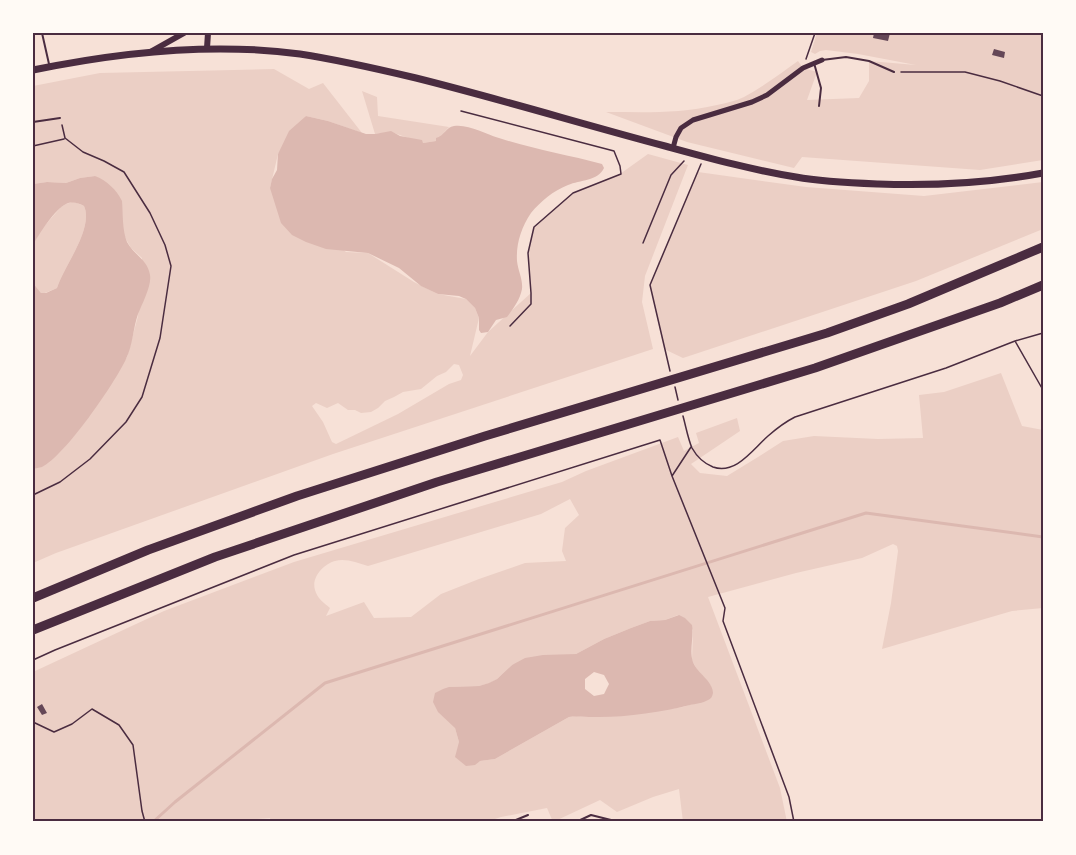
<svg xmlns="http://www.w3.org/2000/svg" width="1076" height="855" font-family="'IBM Plex Serif',serif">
<rect width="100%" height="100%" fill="#f7e1d7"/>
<path fill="#ebcfc5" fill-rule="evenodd" d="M817,33h226v127l-63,10 -178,-13 -8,11 -107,-26 -81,-30c39,0 73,2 111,-7 9,-2 19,-4 27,-8 19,-10 37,-24 54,-36l5,7 14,4 -10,28 52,-2 10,-17v-20l47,4 -58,-11 -32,-4 -6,1 -5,3 -4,-2z
M274,69l35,20 14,-6 39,50 -34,-12 -22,-5 -28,38 -8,34 76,64 22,1 46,29 24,12 28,5 9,9 4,10 -9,38 18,-24 43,-39 -3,-40 6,-26 39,-34 47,-19 28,-20 40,11 -43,111 -3,26 11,47 -320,105 -277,99 -23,10v-94l10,-3 16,-13 17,-20 51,-76 11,-41 4,-58 -11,-10 -4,-7 -32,-65 -15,2 -14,5 -19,-1 -14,2v-98l67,-13zM454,364l5,1 4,10 -2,5 -12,4 -51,30 -62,30 -4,-2 -9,-20 -11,-16 4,-3 11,5 11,-5 10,7h7l6,3 10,-1 7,-4 7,-7 9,-4 9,-5 18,-3 16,-13 9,-4z
M362,91l15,6 1,19 71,11 -13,14 -13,2 -32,-11 -16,2z
M698,172l108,15 118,9 119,-14v47l-127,52 -233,77 -19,-9 -14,-64z
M72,202l5,1 7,3c10,22 -20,60 -27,82l-12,5h-4l-8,-10v-38l7,-14 21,-24 5,-3z
M1001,373l21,53 21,4v178l-31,3 -130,38 9,-46 7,-52 -1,-5 -4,-2 -31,14 -66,15 -88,24 72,191 7,34h-104l-4,-33 -26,8 -36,15 -17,-12 -47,22 -6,-14 -46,9 -15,5h-215l-1,-4 -36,3v1h-201v-150l131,-61 130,-49 268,-80 24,-11 92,-34 6,14 15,-8 -3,-10 41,-15 3,13 -49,33 9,9 27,3 31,-19 25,-16 31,-5 64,3 45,-1 -4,-43 25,-3zM570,499l9,16 -14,13 -3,23 4,10 -41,2 -46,16 -38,15 -30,23 -37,1 -10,-16 -38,14 4,-8c-6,-5 -13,-10 -15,-18 -4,-13 9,-26 20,-29 11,-3 22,2 33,5l173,-52zM678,615l15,15 -1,30 4,8 15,18v12l-28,9 -27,4 -64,6 -16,-1 -7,1 -74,42 -15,2 -21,-19 -4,-14 -6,-41 30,-1 11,-3 7,-4 15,-14 64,-11 28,-15 27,-11 19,-7 15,-1z"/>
<path fill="#dcb8b0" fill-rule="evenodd" d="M306,116l22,5 38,13h9l16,-3 9,5 22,4 1,3 13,-2v-3c8,-2 10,-11 18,-12 15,-2 31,8 45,12 33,11 69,17 103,26l2,4c-6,13 -24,12 -36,17 -15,6 -27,16 -37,28 -10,15 -15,31 -14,48 1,10 6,18 5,28 -2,11 -9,20 -15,28l-11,3 -8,12 -7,1 -2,-3v-12l-4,-10 -9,-9 -7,-3 -21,-2 -17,-8 -22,-18 -31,-15 -42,-4 -20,-7 -14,-7 -11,-12 -11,-35 2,-9 5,-9 1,-16 11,-23z
M95,176c11,4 22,14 27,25 1,12 0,29 5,41 6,12 21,18 23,33 2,10 -8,29 -12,39 -5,14 -5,31 -12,45 -11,24 -61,97 -84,108 -3,1 -6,1 -9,2v-186l8,10h5l11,-5c7,-22 37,-60 27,-82 -6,-3 -12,-5 -18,-2 -11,5 -27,30 -33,41v-61l14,-2 19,1 14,-5z
M679,615l6,3 7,7c2,12 -3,26 1,37 4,11 20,19 20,31 -1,4 -2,6 -5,7 -5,3 -13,4 -18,5 -28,7 -69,13 -97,12 -9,0 -16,-1 -24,0l-74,42 -15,2 -5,4 -9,1 -11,-9 4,-15 -4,-14 -17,-16 -5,-10 2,-9 8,-4 6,-2 30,-1 10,-3 8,-4 15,-14 13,-7 18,-3 33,-1 28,-15 27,-11 19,-7 15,-1zM594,672l10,3 5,9 -5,10 -10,2 -9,-7v-10z"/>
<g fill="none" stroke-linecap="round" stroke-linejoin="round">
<path stroke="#dcb8b0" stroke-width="3" d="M153,822l22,-20 150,-119 541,-170 177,24"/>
</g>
<path fill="#644757" d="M874,33h16l-2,8 -15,-3z
M994,49l11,3 -1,6 -12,-3z
M42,704l5,9 -5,2 -5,-8z"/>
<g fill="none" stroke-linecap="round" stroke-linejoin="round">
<path stroke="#4a2c40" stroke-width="1.5" d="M806,59l9,-26
M901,72h64l35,9 43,15
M461,111l153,40 6,15 1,8 -48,19 -39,34 -6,26 3,40v11l-21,22
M33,146l31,-7
M643,243l28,-68 13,-14
M1015,341l28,-8
M670,371l-20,-86 51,-121
M675,387l3,13
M683,416c3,11 5,23 9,32 5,9 11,15 21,19 23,8 40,-18 55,-31 8,-7 17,-14 27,-19l151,-49 69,-27 28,49
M691,447l-19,29 53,132 -2,13 66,176 5,25
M33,495l27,-13 30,-23 36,-37 16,-25 18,-59 11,-72 -6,-21 -15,-32 -26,-41 -20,-11 -21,-9 -18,-14 -3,-13
M33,660l22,-10 239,-95 366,-115 12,36
M33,722l21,10 18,-8 20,-15 27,16 14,20 9,66 3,11"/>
<path stroke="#4a2c40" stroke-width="2" d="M42,33l7,31
M822,60l24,-3 23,4 25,11
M814,63l7,25 -2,18
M33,122l27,-4
M511,822l17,-7
M576,822l15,-7 20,5 27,2"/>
<path stroke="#4a2c40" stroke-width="5" d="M673,148l3,-11 5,-9 12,-8 59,-18 15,-7 36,-27 19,-8"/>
<path stroke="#4a2c40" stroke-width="6" d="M207,48l1,-15
M152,51l32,-18"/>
<path stroke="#4a2c40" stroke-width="7" d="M33,70c87,-18 178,-28 267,-16 39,6 78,15 116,24 84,21 166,46 249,68 44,12 87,24 131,31 27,5 55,6 82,7 55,2 111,-1 165,-11"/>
<path stroke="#4a2c40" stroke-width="9" d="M33,598l115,-48 149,-54 188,-60 342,-103 81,-29 135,-57
M33,630l182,-73 222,-75 378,-114 185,-65 43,-18"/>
</g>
<rect width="1076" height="855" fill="none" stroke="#fffaf5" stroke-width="69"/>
<rect x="34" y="34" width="1008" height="786" fill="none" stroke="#4a2c40" stroke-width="2"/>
</svg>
